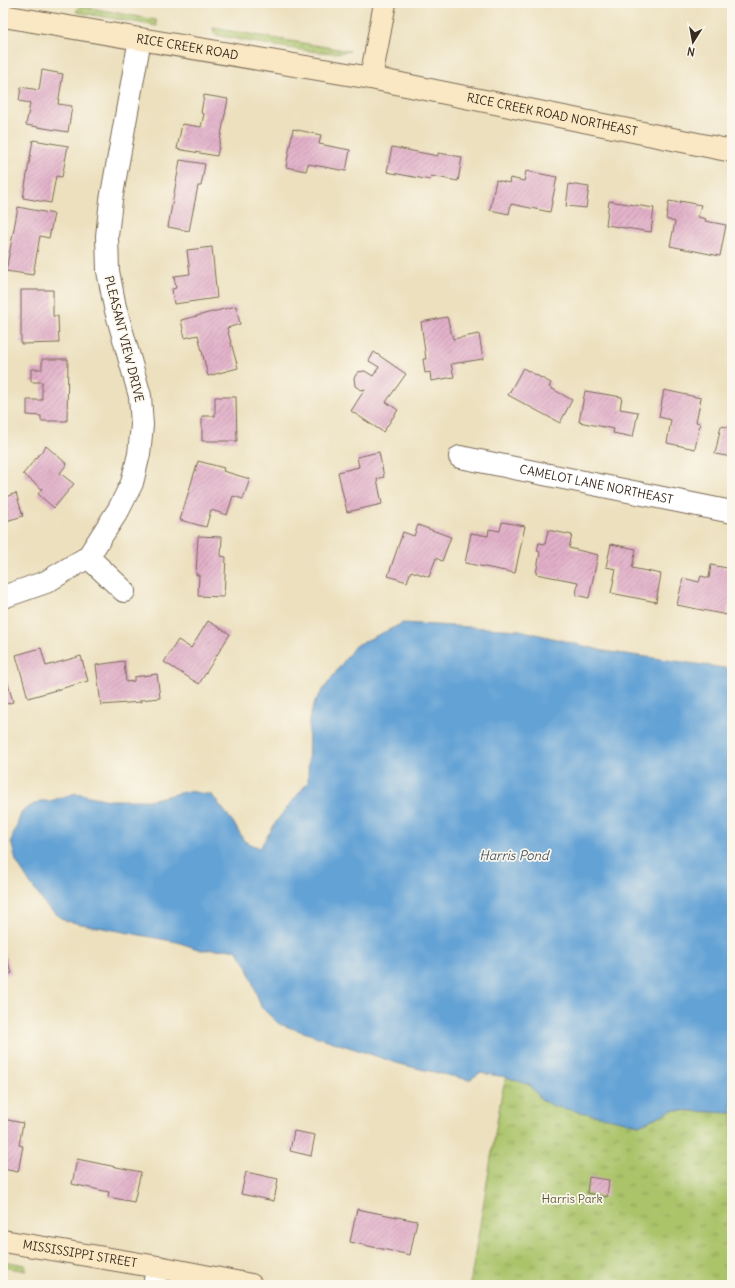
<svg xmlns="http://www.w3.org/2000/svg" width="735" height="1288" font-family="Delius,sans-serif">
<defs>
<pattern id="grass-dots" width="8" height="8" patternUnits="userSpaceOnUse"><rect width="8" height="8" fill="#abc46a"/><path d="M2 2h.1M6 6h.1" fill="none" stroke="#8c9f57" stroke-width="1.8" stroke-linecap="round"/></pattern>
<pattern id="park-tufts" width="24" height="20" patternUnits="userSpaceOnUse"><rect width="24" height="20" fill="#abc46a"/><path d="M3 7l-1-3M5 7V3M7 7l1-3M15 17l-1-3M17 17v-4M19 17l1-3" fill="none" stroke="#8c9f57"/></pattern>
<pattern id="building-hatch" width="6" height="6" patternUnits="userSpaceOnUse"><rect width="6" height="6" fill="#e2b0c9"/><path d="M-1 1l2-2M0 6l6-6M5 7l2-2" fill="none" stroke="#b88fa3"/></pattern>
</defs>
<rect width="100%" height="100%" fill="#fbf7ec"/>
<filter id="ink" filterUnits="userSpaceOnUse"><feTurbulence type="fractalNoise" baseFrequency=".025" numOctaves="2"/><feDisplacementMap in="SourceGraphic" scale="8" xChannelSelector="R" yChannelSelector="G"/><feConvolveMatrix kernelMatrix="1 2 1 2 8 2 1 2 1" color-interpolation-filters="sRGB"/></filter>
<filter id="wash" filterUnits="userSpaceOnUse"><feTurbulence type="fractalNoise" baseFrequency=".012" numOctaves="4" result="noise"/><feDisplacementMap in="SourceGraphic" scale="16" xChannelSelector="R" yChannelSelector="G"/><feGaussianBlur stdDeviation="0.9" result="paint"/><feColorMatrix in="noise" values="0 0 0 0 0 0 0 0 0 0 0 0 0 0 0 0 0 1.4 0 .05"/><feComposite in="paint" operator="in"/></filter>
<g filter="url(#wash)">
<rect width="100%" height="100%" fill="#ece0be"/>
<path fill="url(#grass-dots)" stroke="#737744" d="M80,6l76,14 1,6 -81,-14z
M213,28l137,23c-18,8 -110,-12 -135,-16z
M3,1261l22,4 2,6 -24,-4z"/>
<path fill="url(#park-tufts)" stroke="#737744" d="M506,1077l24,8 12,15 97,25 34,-15 59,3v172h-262l31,-187z"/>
<path fill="#64a2d5" stroke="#50667a" d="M403,623l117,7 84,21 128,18v444l-59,-3 -34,15 -86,-19 -11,-6 -12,-15 -24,-8 -26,-4 -11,7 -66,-15 -124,-41 -18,-17 -14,-41 -11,-17 -35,1 -24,-8 -111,-21 -18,-13 -17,-23 -15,-24 -5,-20 11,-30 18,-10h10l26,-8 33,7h41l38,-9 24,4 21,27 11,19 16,7 18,-29 30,-37 1,-62 6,-19 40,-55z"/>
<g id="blocks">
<path fill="url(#building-hatch)" d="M42,70l21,4 -5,30 14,2 -4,26 -42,-7 4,-22 -11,-2 2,-14 18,3z
M204,95l24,4 -11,57 -40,-7 5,-25 19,3 3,-13 -3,-1z
M293,129l28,6 -2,9 31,6 -4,21 -38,-7 -2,7 -20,-4z
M33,140l35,6 -6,31 -6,-1 -5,27 -28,-5z
M392,147l46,9v-3l24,4 -4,24 -27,-5 -1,4 -43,-8z
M180,160l25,4 -4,22h-3l-9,45 -21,-4z
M526,171l31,6 -7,35 -39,-8 -2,10 -19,-4 6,-30 13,3 1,-5 14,3z
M569,184l20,3 -3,21 -20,-2z
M609,201l45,7 -3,24 -45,-7z
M669,201l11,2v-2l21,4 -3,12 8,2 -1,2 21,4 -6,31 -50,-10 5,-24 -9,-3z
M18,207l36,7 -5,24 -9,-2 -7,39 -27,-4z
M212,247l5,51 -43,6 -2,-15 4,-1 -2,-12 16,-2 -3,-24z
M21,290h32v26h5l1,27 -38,1z
M236,306l4,18 -13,4 11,40 -30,8 -10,-41 -13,3 -4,-18z
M447,317l6,22 26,-5 4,25 -32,5 3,13 -23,4 -1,-9 -5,1 -2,-14h3l-5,-37z
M374,352l32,22 -20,28 12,8 -15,22 -32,-21 14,-22 -4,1 -6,-4 -1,-8 4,-6 7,-1 8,5 6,-9 -10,-6z
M42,359h26l-1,62h-26v-5l-14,-1v-15h15v-18h-11v-13h11z
M523,368l28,15 -2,4 23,13 -12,23 -52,-28z
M664,390l37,8 -5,24 4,1 -5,26 -28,-6 4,-23 -12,-3z
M585,391l37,6 -2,12 18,3 -5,25 -20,-4 1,-4 -35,-7z
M215,397h21l1,44h-35v-25h13z
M721,426l11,2v29l-17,-3z
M46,446l21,18 -7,9 14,11 -20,24 -16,-14 4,-5 -19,-15z
M379,452l5,25 -7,2 5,25 -35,8 -9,-40 21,-5 -2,-10z
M198,461l26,7 -1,3 27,8 -7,20 -10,-3 -6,19 -16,-5 -5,17 -26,-7z
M16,493l7,23 -20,6v-24z
M502,522l23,4 -10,47 -50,-10 6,-30 17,3 1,-7 11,2z
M418,525l33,12 -9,24 -6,-3 -7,19 -18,-6 -4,11 -19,-6 15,-44 11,4z
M548,530l24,5 -3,13 29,7 -9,43 -13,-3 2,-13 -42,-8 4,-22 -3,-1 2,-8 6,1z
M198,536l24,1 -1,19 5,1 -2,40 -26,-1 1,-21h-3z
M611,544l25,5 -4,19 29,6 -5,28 -45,-9 5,-24 -10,-2z
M711,565l21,4v21l-5,25 -50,-10 6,-27 16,4 2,-6 8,2z
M208,621l22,13 -31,50 -35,-22 14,-22 13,8z
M41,648l5,18 35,-10 7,25 -60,17 -12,-43z
M124,661l2,21 8,-1v-4l23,-3 3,24 -20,2 1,2 -40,3 -5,-40z
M3,666l10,36 -10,3z
M5,954l7,19 -9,3v-21z
M3,1119l20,4 -4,22 4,1 -5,26 -15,-3z
M294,1131l21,4 -4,21 -21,-5z
M77,1159l64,13 -7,30 -26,-5 1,-5 -37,-8z
M246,1172l32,7 -4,22 -33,-7z
M589,1177l20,3 -2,17 -20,-4z
M357,1209l60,12 -7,34 -60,-13z"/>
</g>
</g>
<g filter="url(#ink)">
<use href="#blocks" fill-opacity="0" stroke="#796a56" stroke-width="1"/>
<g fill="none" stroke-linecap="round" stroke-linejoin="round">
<defs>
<g id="street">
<path id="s1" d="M460,457l272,55"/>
<path d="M88,557l36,34"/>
<path d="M3,597l43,-15 42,-25 31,-48 13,-26 7,-29 3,-29 -2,-29 -25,-89 -7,-36 -1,-35 4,-36 29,-161"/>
<path d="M154,1285l4,-18"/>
</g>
<g id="secondary">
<path id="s2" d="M3,16l368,62 361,73"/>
<path d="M371,78l14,-75"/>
<path id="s3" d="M3,1241l155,26 93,18"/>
</g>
</defs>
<use href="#street" stroke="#796a56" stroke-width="24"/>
<use href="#secondary" stroke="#796a56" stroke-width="24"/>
<use href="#street" stroke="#fff" stroke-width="22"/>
<use href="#secondary" stroke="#fae7c3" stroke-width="22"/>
</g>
</g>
<g text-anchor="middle" stroke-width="3.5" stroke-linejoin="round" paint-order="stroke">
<g font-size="12" fill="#3b2a1e" stroke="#fbf7ec">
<text dy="4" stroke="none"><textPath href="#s2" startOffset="187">RICE CREEK ROAD</textPath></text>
<text dy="4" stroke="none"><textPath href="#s2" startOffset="558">RICE CREEK ROAD NORTHEAST</textPath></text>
<text transform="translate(124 339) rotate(76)" y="4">PLEASANT VIEW DRIVE</text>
<text dy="4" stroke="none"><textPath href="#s1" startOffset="139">CAMELOT LANE NORTHEAST</textPath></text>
<text dy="4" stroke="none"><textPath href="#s3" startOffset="78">MISSISSIPPI STREET</textPath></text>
</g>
<g font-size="12" fill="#5d5835" stroke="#fbf7ec">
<text x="572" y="1203">Harris Park</text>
</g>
<g font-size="13" font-style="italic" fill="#4b5a67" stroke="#fbf7ec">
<text x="514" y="860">Harris Pond</text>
</g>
</g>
<rect width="735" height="1288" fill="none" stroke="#fbf7ec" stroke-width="16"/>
<g transform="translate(693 42) rotate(191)" stroke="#fbf7ec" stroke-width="3" paint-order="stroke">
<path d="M0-3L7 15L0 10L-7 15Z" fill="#3b2a1e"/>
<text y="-6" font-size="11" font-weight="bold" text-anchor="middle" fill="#3b2a1e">N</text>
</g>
</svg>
